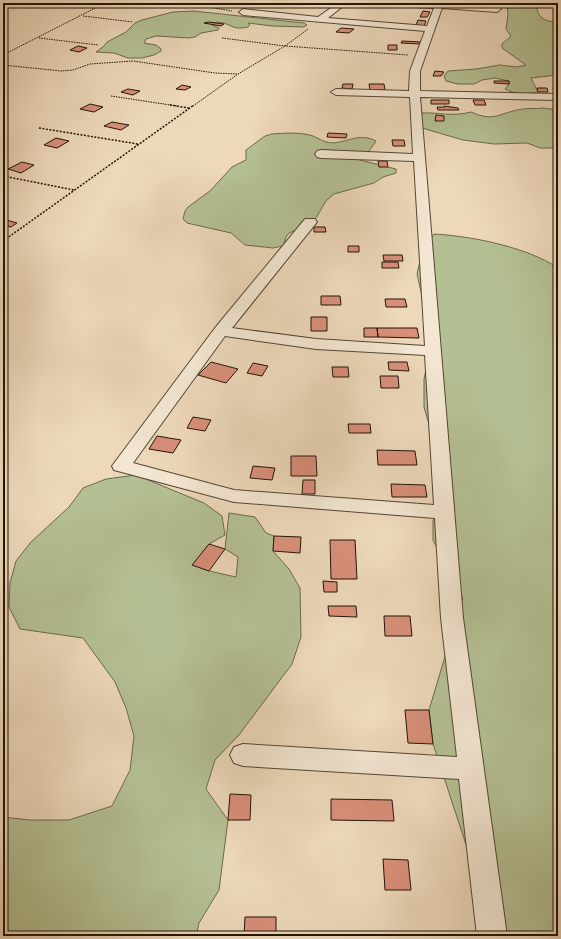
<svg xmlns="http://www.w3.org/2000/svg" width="561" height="939" font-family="'IM FELL DW Pica',serif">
<rect width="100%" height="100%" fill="#edd8ba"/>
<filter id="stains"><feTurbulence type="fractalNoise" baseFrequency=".005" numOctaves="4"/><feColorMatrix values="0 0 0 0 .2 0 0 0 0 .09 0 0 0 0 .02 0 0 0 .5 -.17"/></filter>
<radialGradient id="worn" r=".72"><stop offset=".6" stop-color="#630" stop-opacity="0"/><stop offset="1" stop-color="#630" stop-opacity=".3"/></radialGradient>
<path fill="#b4c093" stroke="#6a6a4d" d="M507,3h29l2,3 -1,3c2,10 11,14 21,12v54l-27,3 7,14c-13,2 -21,3 -33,-3l4,-5v-3l-14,-3 -13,2 -8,4h-16l-12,-3 -2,-5 4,-5 28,-2 24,-4 16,2 10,-2 -24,-17v-4l9,-8 -5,-7 2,-14z
M194,11l91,10 19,2 3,2 -3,2 -32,-1 -24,-3 2,2 -2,2c-5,1 -12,2 -17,-1 -7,-3 -10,-5 -19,-3v2l7,3 -1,2 -17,3 -6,4 -6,1 -33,-2 -10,3 -2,4 12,2 5,4v2l-7,4 -12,3h-14l-14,-5 -18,-1 8,-6 3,-4 19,-10 9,-9 7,-3 31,-8z
M543,108l15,2v38h-18l-13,-5 -33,1 -31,-4 -41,-12 -2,-15c19,-1 32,4 51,-1 24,11 29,0 52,-3 6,-1 13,0 20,-1z
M272,134c13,-1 29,-2 41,2 7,3 12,7 21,7 15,-2 27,-10 42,-2l-9,13 -28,3 17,2 40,10v4l-13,4 -9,6 -40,11 -8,7 -10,17 -10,8 -17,7 -3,4 -3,9 -10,2 -28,-3 -14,-12 -44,-10 -4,-4 2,-8 3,-4 22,-16 22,-24 14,-7v-10l19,-14z
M434,234c37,2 93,13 124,34v668h-77l-5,-61 -43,-131 -4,-34 21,-70 2,-22 11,-19 -30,-59v-19l14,-35 -23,-79v-28l8,-38 -15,-67 5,-21z
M136,475l68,28 18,13 3,19 -16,9 -16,21 16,6 27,6 2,-20 -13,-8 4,-36 26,4 11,16 8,3 -1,15 16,18 11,19 1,49 -9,27 -53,71 -24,25 -9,29 22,31 -9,70 -20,33 -3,13h-193v-119l27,3h39l43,-14 18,-36 4,-34 -8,-28 -11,-26 -32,-44 -63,-9 -11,-22 1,-24 6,-22 15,-19 38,-35 14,-19 23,-9z"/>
<path fill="#d98f7a" stroke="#211507" d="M423,11l7,1 -3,5h-7z
M418,20l8,1 -2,5 -8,-1z
M208,22l16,2 -3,2 -17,-3z
M341,28l13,1 -5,4 -13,-1z
M402,41l19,1 -1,2 -19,-1z
M388,45h9v5h-9z
M78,46l9,2 -8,4 -9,-2z
M435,71l9,1 -3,4h-8z
M494,81h15v3l-15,-1z
M343,84h10l-1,5 -10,-1z
M369,84h15l1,6h-15z
M182,85l9,2 -6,3 -9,-1z
M537,88h10l1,4h-10z
M128,89l12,2 -7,4 -12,-3z
M431,100h18v4h-18z
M473,100h11l2,5h-11z
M90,104l13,3 -9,5 -14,-3z
M444,106l14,2 1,2h-21l-1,-3h8z
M436,115l8,1v5h-9z
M112,122l17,3 -8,5 -17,-4z
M328,133l19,1 -1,4 -19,-1z
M56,138l13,3 -12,7 -13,-3z
M392,140h12l1,6h-12z
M378,161h9l1,6h-9z
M22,162l12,3 -13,8 -13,-4z
M3,219l14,4 -6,4 -8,-2z
M314,227h11l1,5h-12z
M348,246h11v6h-11z
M383,255h19l1,6h-19z
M382,262h16l1,6h-17z
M321,296h19l1,9h-20z
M385,299h20l2,8h-21z
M311,317h16v14h-16z
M364,328h13l1,9h-14z
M377,328h40l2,10 -41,-1z
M211,362l27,7 -12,14 -28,-8z
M388,362h19l2,9 -20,-1z
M253,363l15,3 -6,10 -15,-3z
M332,367h16l1,10h-16z
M380,376h18l1,12h-18z
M193,417l18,3 -6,11 -18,-3z
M348,424h22l1,9h-22z
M157,436l24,4 -8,13 -24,-4z
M377,450l38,1 2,14h-39z
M291,456h25l1,20h-26z
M253,466l22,2 -3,12 -22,-2z
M303,480h12v14h-13z
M391,484l34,1 2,12h-35z
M274,536l27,1 -1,16 -27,-2z
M330,540h25l2,39h-26z
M209,544l16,5 -16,22 -17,-6z
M323,581l14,1v10h-13z
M328,606h28l1,11 -28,-1z
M384,616h26l2,20h-27z
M405,710h24l4,34 -25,-1z
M230,794l21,1 -1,25h-22z
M331,799l61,1 2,21 -63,-1z
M383,859l25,1 3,30h-26z
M245,917h31v17l-32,2z"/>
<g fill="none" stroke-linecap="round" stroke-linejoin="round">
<defs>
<path id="minor" d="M338,3h9l-19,15 99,8 7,-18 -38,-2 -4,-3h52l56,4 1,2 -4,3 -55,-4 -22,63v20l138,3v6l-138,-3 43,521 44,318h-30l-18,-157 -216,-13 -9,-3 -4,-8 4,-8 9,-3 214,13 -16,-139 -6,-100 -201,-16 -120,-32 -2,-4 103,-138 90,-109h10l2,3 -85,106 84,11 109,7 -11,-185 -93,-3 -4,-1 -2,-3 2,-3 4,-1 92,4 -3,-57 -74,-2 -5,-3 5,-3 73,2 1,-20 15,-40 -182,-16 -4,-3 4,-3 75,8zM225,336l91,13 109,6 9,150 -200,-15 -101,-27z"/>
</defs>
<use href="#minor" stroke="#544634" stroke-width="2"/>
<path stroke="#211507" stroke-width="1" stroke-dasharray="1.5 1" stroke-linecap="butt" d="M184,3l48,8
M83,16l50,6
M39,38l59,7
M222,38l63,8 123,9
M3,55l102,-52
M3,65l58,6 12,-1 17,-6 43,-3 82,12 22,1
M111,96l66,10
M193,106l45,-32 47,-28 23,-17"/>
<path stroke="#211507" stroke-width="1.5" stroke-dasharray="2 1.5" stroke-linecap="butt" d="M170,105l19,3
M39,128l99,16
M3,176l71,14
M3,241l191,-136"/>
<use href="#minor" fill="#f3e6d2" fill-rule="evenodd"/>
</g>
<rect width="561" height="939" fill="none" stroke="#edd8ba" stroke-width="16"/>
<rect x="4" y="4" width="553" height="931" fill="none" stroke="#211507" stroke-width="2"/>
<rect x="8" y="8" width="545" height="923" fill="none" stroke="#211507"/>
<rect width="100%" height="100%" filter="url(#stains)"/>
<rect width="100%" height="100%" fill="url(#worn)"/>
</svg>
